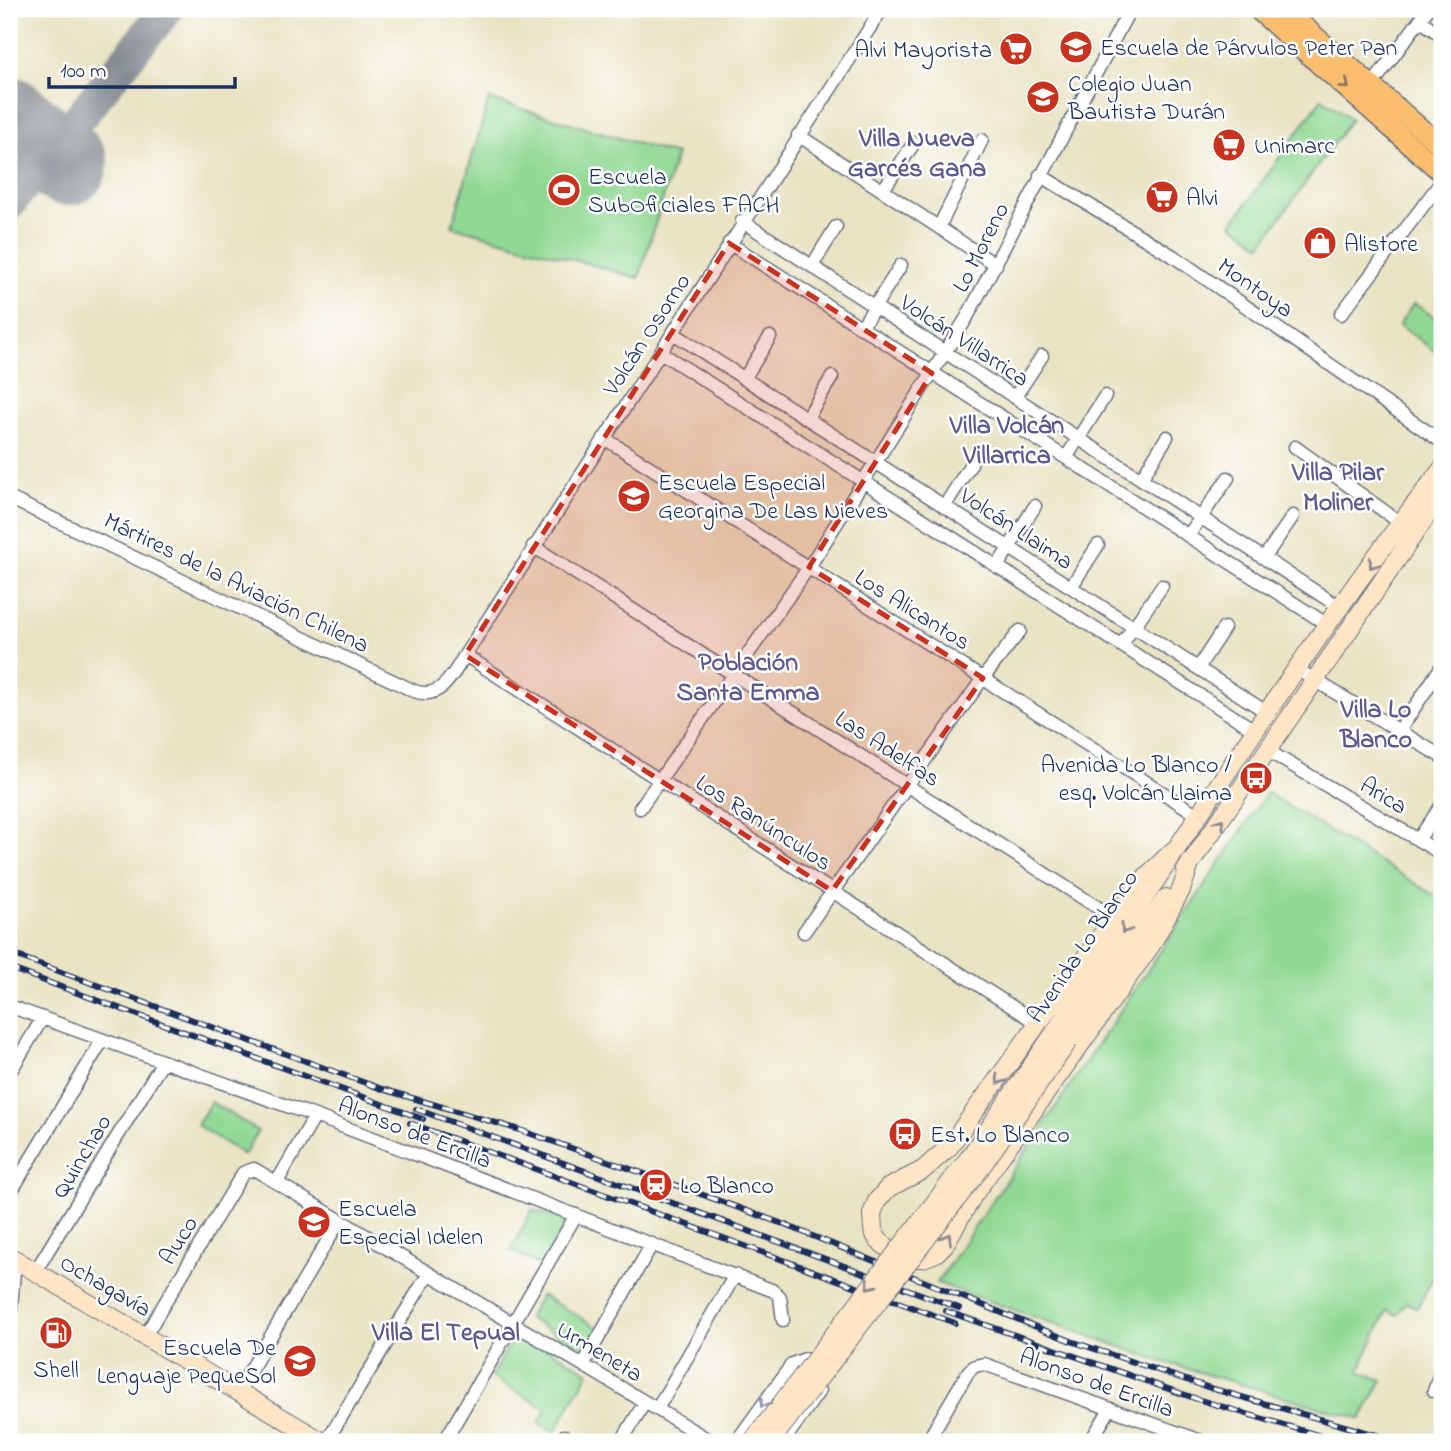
<svg xmlns="http://www.w3.org/2000/svg" width="1451" height="1451" font-family="'Indie Flower',sans-serif">
<rect width="100%" height="100%" fill="#fff"/>
<filter id="ink" filterUnits="userSpaceOnUse"><feTurbulence type="fractalNoise" baseFrequency=".0143" numOctaves="2"/><feDisplacementMap in="SourceGraphic" scale="14" xChannelSelector="R" yChannelSelector="G"/><feConvolveMatrix kernelMatrix="1 2 1 2 8 2 1 2 1" color-interpolation-filters="sRGB"/></filter>
<filter id="wash" filterUnits="userSpaceOnUse"><feTurbulence type="fractalNoise" baseFrequency=".00686" numOctaves="4" result="noise"/><feDisplacementMap in="SourceGraphic" scale="28" xChannelSelector="R" yChannelSelector="G"/><feGaussianBlur stdDeviation="1.57" result="paint"/><feColorMatrix in="noise" values="0 0 0 0 0 0 0 0 0 0 0 0 0 0 0 0 0 1.4 0 .05"/><feComposite in="paint" operator="in"/></filter>
<g filter="url(#wash)">
<rect width="100%" height="100%" fill="#e9e3c2"/>
<path fill="#91d993" stroke="#568478" stroke-width="2" d="M1322,98l29,21 -90,126 -29,-21z
M489,99l187,56 -37,123 -187,-52z
M1414,303l28,20v26l-3,5 -40,-29z
M1267,793l175,107v361l-25,47 -11,-6 -9,13 -10,-5 -28,61 23,9 -21,39 -197,-57 -227,-79z
M211,1102l47,29 -14,24 -47,-30z
M532,1210l37,10 -25,48 -33,-18z
M541,1295l63,36 -13,22 -63,-35z
M517,1331l72,41 -34,60 -16,-9 8,-14 -56,-32z"/>
<g fill="none" stroke-linecap="round" stroke-linejoin="round">
<path stroke="#828990" stroke-width="33" d="M9,204l158,-195"/>
<path stroke="#828990" stroke-width="84" d="M9,118l57,46"/>
</g>
</g>
<g filter="url(#ink)">
<g fill="none" stroke-linecap="round" stroke-linejoin="round">
<defs>
<path id="street" d="M1420,20l22,16
M1372,85l56,-76
M798,135l198,130
M1040,175l133,81 269,186
M883,190l31,-47
M742,221l599,387
M939,227l43,-87
M729,243l599,382
M812,266l24,-39
M1341,314l101,-133
M861,328l40,-63
M673,333l595,380
M660,352l596,379
M744,379l26,-42
M1015,397l27,-41
M807,418l25,-41
M604,438l594,377
M1295,447l107,77
M1066,458l39,-62
M1141,479l26,-42
M9,498l405,193c27,10 39,-17 51,-36l417,-646
M944,507l27,-43
M1188,536l40,-58
M533,546l581,372
M1264,558l29,-42
M997,567l38,-61
M1071,587l27,-42
M1122,644l40,-58
M465,655l574,369
M1198,668l26,-40
M1298,670l144,87
M1399,731l43,-65
M1268,751l174,103
M640,808l169,-241 157,-248 164,-310
M1418,840l24,-35
M804,932l179,-254 37,-47
M9,1006l306,110 459,175 6,6 3,23
M9,1074l33,-55
M277,1182l38,-66
M9,1195l93,-154
M35,1272l127,-209
M9,1330l6,-70
M145,1336l98,-163 11,-4 458,273
M583,1365l69,-121
M238,1391l102,-171
M1434,1391l8,-23
M657,1409l78,-134
M564,1436v6
M326,1442l103,-169
M444,1442l132,-227
M621,1442l24,-40
M736,1442l56,-78 13,-5 15,4
M783,1442l36,-51
M927,1442l41,-70 7,-6 9,-2 220,78
M1090,1442l20,-33"/>
<path id="secondary" d="M1174,850l-27,26 -33,42 -165,229 -26,23 -35,18 -11,13 -5,13 1,16 5,10 15,12 15,6h15l13,-5 8,-8 30,-51 177,-249 30,-55 10,-29
M1186,870l256,-377
M1055,1032c127,-188 247,-384 387,-563
M1069,1040l97,-142
M9,1256l314,186"/>
<path id="primary" d="M1257,9l185,164
M1284,9l158,138"/>
</defs>
<use href="#street" stroke="#636e81" stroke-width="15"/>
<use href="#secondary" stroke="#636e81" stroke-width="20"/>
<use href="#primary" stroke="#636e81" stroke-width="22"/>
<use href="#street" stroke="#fff" stroke-width="12"/>
<use href="#secondary" stroke="#fde5c5" stroke-width="18"/>
<use href="#primary" stroke="#fabe6e" stroke-width="19"/>
<defs>
<path id="rail" d="M9,953l373,136 138,41 139,49 124,45 288,117 139,47 191,54
M9,968l414,151
M416,1109l543,199
M410,1123l545,200
M946,1311l251,88 144,43"/>
</defs>
<use href="#rail" stroke="#1b2f5e" stroke-width="6"/>
<use href="#rail" stroke="#fff" stroke-width="3.5" stroke-dasharray="10" stroke-linecap="butt"/>
<defs>
<path id="secondary-bridge" d="M752,1442l217,-284 86,-126
M770,1442l206,-268 93,-134"/>
</defs>
<use href="#secondary-bridge" stroke="#636e81" stroke-width="20" stroke-linecap="butt"/>
<use href="#secondary-bridge" stroke="#fde5c5" stroke-width="18"/>
</g>
<defs><path id="oneway-chevron" d="M-2-3.5L2.5 0L-2 3.5" fill="none" stroke-width="1.6" stroke-linecap="round" stroke-linejoin="round" transform="scale(1.75)"/></defs>
<use stroke="#8a7666" href="#oneway-chevron" transform="translate(1345 85) rotate(41)"/>
<g stroke="#8c8a92">
<use href="#oneway-chevron" transform="translate(1373 564) rotate(126)"/>
<use href="#oneway-chevron" transform="translate(1220 823) rotate(-55)"/>
<use href="#oneway-chevron" transform="translate(1125 929) rotate(124)"/>
<use href="#oneway-chevron" transform="translate(1000 1080) rotate(125)"/>
<use href="#oneway-chevron" transform="translate(947 1238) rotate(-60)"/>
<use href="#oneway-chevron" transform="translate(870 1285) rotate(129)"/>
</g>
<use stroke="#8d97ae" href="#oneway-chevron" transform="translate(764 1403) rotate(126)"/>
</g>
<path fill="#c8321e" fill-opacity="0.2" stroke="#c8321e" stroke-width="5" stroke-dasharray="14 9" stroke-linejoin="round" d="M729,243l203,130 -123,194 174,111 -151,213 -367,-236z"/>
<defs>
<symbol id="school-disc" viewBox="-11 -11 22 22"><circle r="9.5" fill="#c8321e" stroke="#fff"/><path d="M0-5L7-2L0 1L-7-2ZM-4 1L0 2.5L4 1V4Q0 6-4 4Z" fill="#fff"/></symbol>
<symbol id="supermarket-disc" viewBox="-11 -11 22 22"><circle r="9.5" fill="#c8321e" stroke="#fff"/><path d="M-6-5.5h2.5l.6 2H6L4.5 2H-2.5L-4.4-4H-6ZM-1.5 3.2a1.3 1.3 0 1 0 .1 0ZM3 3.2a1.3 1.3 0 1 0 .1 0Z" fill="#fff"/></symbol>
<symbol id="stadium-disc" viewBox="-11 -11 22 22"><circle r="9.5" fill="#c8321e" stroke="#fff"/><path d="M0-5a6.5 5 0 1 0 0 10a6.5 5 0 1 0 0-10ZM-3.5-1.8h7v3.6h-7Z" fill="#fff"/></symbol>
<symbol id="shop-disc" viewBox="-11 -11 22 22"><circle r="9.5" fill="#c8321e" stroke="#fff"/><path d="M-5-2.5h2.3a2.7 3.5 0 0 1 5.4 0H5L5.5 6h-11ZM-1.5-2.5h3a1.5 2.3 0 0 0-3 0Z" fill="#fff"/></symbol>
<symbol id="bus-disc" viewBox="-11 -11 22 22"><circle r="9.5" fill="#c8321e" stroke="#fff"/><path d="M-5-6H5V4H4V6H2V4H-2V6H-4V4H-5ZM-3.5-4V0h7V-4ZM-3.5 1.2v1.5H-2V1.2ZM2 1.2v1.5H3.5V1.2Z" fill="#fff"/></symbol>
<symbol id="station-disc" viewBox="-11 -11 22 22"><circle r="9.5" fill="#c8321e" stroke="#fff"/><path d="M-3-6H3Q5-6 5-4V2Q5 4 3 4L4.5 6H3L1.5 4h-3L-3 6H-4.5L-3 4Q-5 4-5 2V-4Q-5-6-3-6ZM-3.5-4v3h7v-3ZM-3.5 1v1.5H-2V1ZM2 1v1.5H3.5V1Z" fill="#fff"/></symbol>
<symbol id="fuel-disc" viewBox="-11 -11 22 22"><circle r="9.5" fill="#c8321e" stroke="#fff"/><path d="M-5.5-6h7V0h2V4h1.3V-2.5L3-4.5l.8-.8L6-3V5H2.5V1h-1V6h-7ZM-4.2-4.7v3.2H.2V-4.7Z" fill="#fff"/></symbol>
</defs>
<g fill-rule="evenodd">
<use href="#school-disc" x="1057" y="28" width="38" height="38"/>
<use href="#supermarket-disc" x="997" y="30" width="38" height="38"/>
<use href="#school-disc" x="1024" y="78" width="38" height="38"/>
<use href="#supermarket-disc" x="1210" y="126" width="38" height="38"/>
<use href="#stadium-disc" x="545" y="171" width="38" height="38"/>
<use href="#supermarket-disc" x="1143" y="178" width="38" height="38"/>
<use href="#shop-disc" x="1301" y="224" width="38" height="38"/>
<use href="#school-disc" x="615" y="477" width="38" height="38"/>
<use href="#bus-disc" x="1237" y="759" width="38" height="38"/>
<use href="#bus-disc" x="886" y="1115" width="38" height="38"/>
<use href="#station-disc" x="637" y="1166" width="38" height="38"/>
<use href="#school-disc" x="295" y="1203" width="38" height="38"/>
<use href="#fuel-disc" x="37" y="1314" width="38" height="38"/>
<use href="#school-disc" x="281" y="1342" width="38" height="38"/>
</g>
<g text-anchor="middle" stroke-width="5" stroke-linejoin="round" paint-order="stroke">
<g font-size="24" fill="#1b2f5e" stroke="#fff" text-anchor="start">
<text x="1100" y="55">Escuela de Párvulos Peter Pan</text>
<text x="992" y="57" text-anchor="end">Alvi Mayorista</text>
<text x="1068" y="91">Colegio Juan<tspan x="1068" dy="28">Bautista Durán</tspan></text>
<text x="1254" y="153">Unimarc</text>
<text x="588" y="184">Escuela<tspan x="588" dy="28">SubOficiales FACH</tspan></text>
<text x="1186" y="205">Alvi</text>
<text x="1344" y="251">Alistore</text>
<text x="658" y="490">Escuela Especial<tspan x="658" dy="28">Georgina De Las Nieves</tspan></text>
<text x="1232" y="772" text-anchor="end">Avenida Lo Blanco /<tspan x="1232" dy="28">esq. Volcán Llaima</tspan></text>
<text x="930" y="1142">Est. Lo Blanco</text>
<text x="680" y="1193">Lo Blanco</text>
<text x="338" y="1216">Escuela<tspan x="338" dy="28">Especial Idelen</tspan></text>
<text x="276" y="1355" text-anchor="end">Escuela De<tspan x="276" dy="28">Lenguaje PequeSol</tspan></text>
<text x="56" y="1377" text-anchor="middle">Shell</text>
</g>
<g font-size="24" fill="#1b2f5e" stroke="#fff">
<text transform="translate(980 247) rotate(-63)" y="8">Lo Moreno</text>
<text transform="translate(1256 287) rotate(35)" y="8">Montoya</text>
<text transform="translate(646 334) rotate(-57)" y="8">Volcán Osorno</text>
<text transform="translate(965 340) rotate(33)" y="8">Volcán Villarrica</text>
<text transform="translate(1017 528) rotate(33)" y="8">Volcán Llaima</text>
<text transform="translate(237 582) rotate(26)" y="8">Mártires de la Aviación Chilena</text>
<text transform="translate(913 609) rotate(32)" y="8">Los Alicantos</text>
<text transform="translate(888 748) rotate(33)" y="8">Las Adelfas</text>
<text transform="translate(1384 795) rotate(31)" y="8">Arica</text>
<text transform="translate(764 822) rotate(33)" y="8">Los Ranúnculos</text>
<text transform="translate(1082 946) rotate(-56)" y="8">Avenida Lo Blanco</text>
<text transform="translate(415 1132) rotate(21)" y="8">Alonso de Ercilla</text>
<text transform="translate(81 1156) rotate(-59)" y="8">Quinchao</text>
<text transform="translate(178 1240) rotate(-59)" y="8">Auco</text>
<text transform="translate(106 1285) rotate(30)" y="8">Ochagavía</text>
<text transform="translate(600 1351) rotate(31)" y="8">Urmeneta</text>
<text transform="translate(1097 1382) rotate(20)" y="8">Alonso de Ercilla</text>
</g>
<g font-size="26" font-weight="bold" fill="#5c5990" stroke="#fff">
<text x="917" y="146">Villa Nueva<tspan x="917" dy="30">Garcés Gana</tspan></text>
<text x="1007" y="433">Villa Volcán<tspan x="1007" dy="30">Villarrica</tspan></text>
<text x="1338" y="480">Villa Pilar<tspan x="1338" dy="30">Moliner</tspan></text>
<text x="748" y="670">Población<tspan x="748" dy="30">Santa Emma</tspan></text>
<text x="1376" y="717">Villa Lo<tspan x="1376" dy="30">Blanco</tspan></text>
<text x="446" y="1340">Villa El Tepual</text>
</g>
</g>
<rect width="1451" height="1451" fill="none" stroke="#fff" stroke-width="35"/>
<path d="M49 77v10h186v-10" fill="none" stroke="#1b2f5e" stroke-width="3.5"/>
<text x="60" y="77" font-size="21" fill="#1b2f5e" stroke="#ffffff" stroke-width="5" paint-order="stroke">100 m</text>
</svg>
